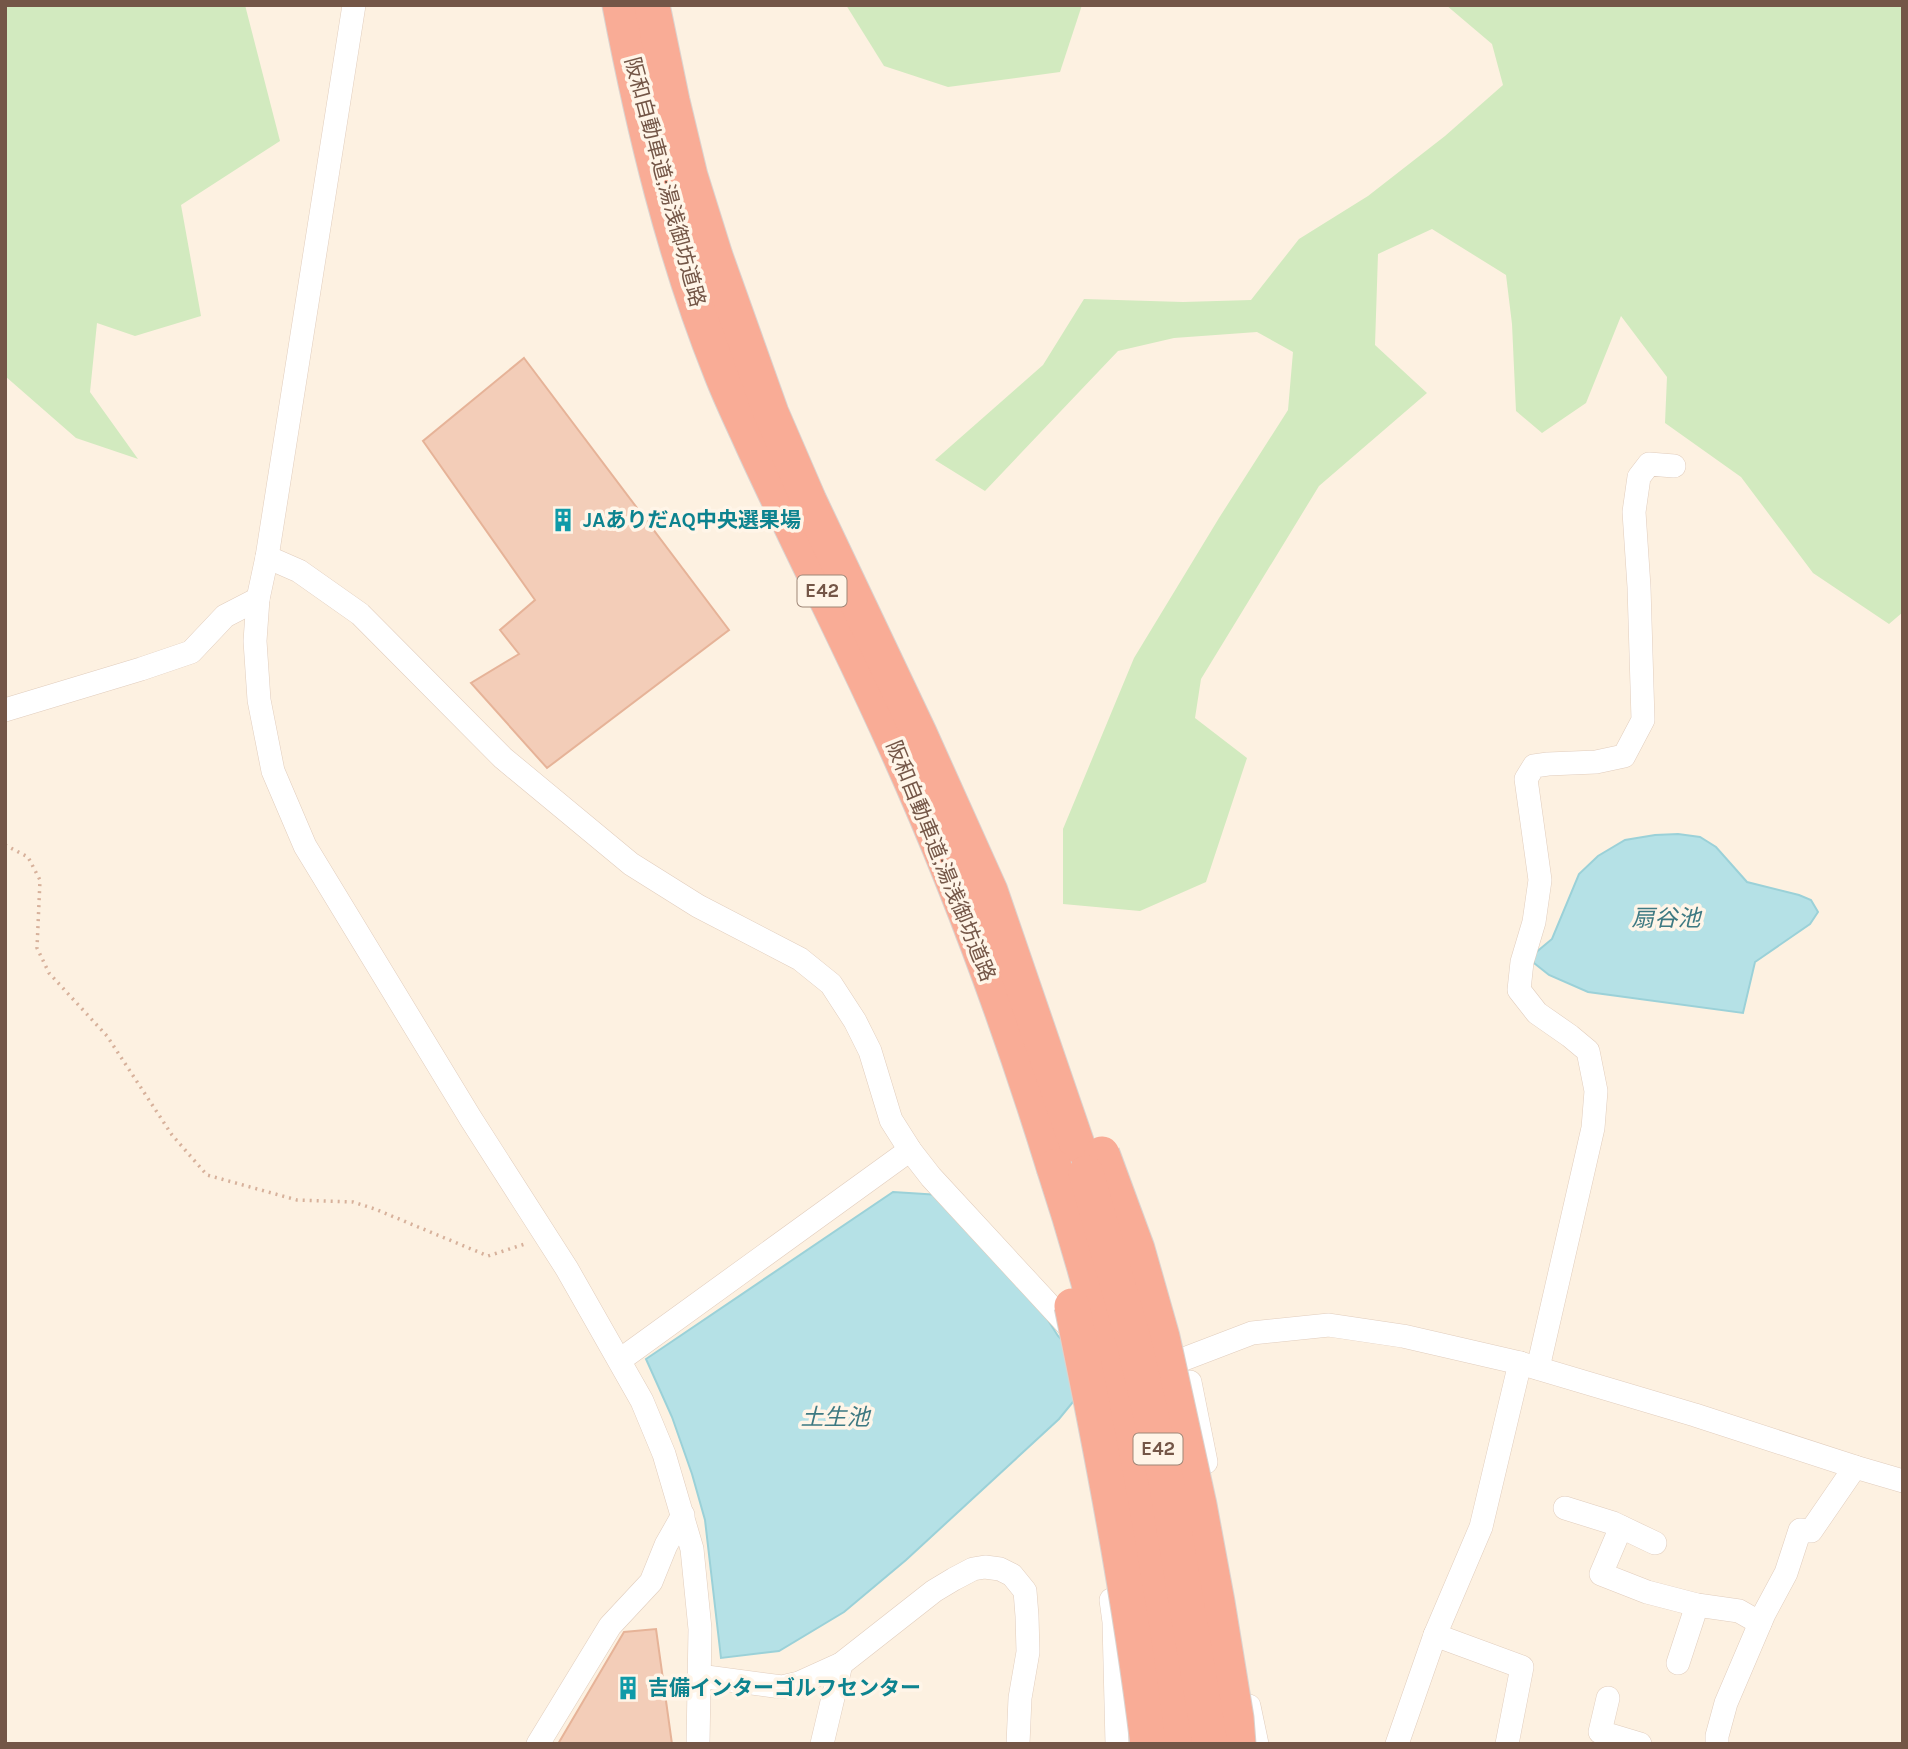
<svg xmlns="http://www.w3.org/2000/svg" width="1908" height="1749" font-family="Karla,'Noto Sans JP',sans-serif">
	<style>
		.green { fill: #d2eabf }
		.water { fill: #b5e1e6; stroke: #9bd1d8; stroke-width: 2 }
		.building { fill: #f3cdb8; stroke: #e6b398; stroke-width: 2 }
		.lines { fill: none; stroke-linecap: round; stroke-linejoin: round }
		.minor-casing { stroke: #e1cdbd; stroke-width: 24 }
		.highway-casing { stroke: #dbd3cf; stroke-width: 37 }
		.path { stroke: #d7b19b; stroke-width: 3.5; stroke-dasharray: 2 5; stroke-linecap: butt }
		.minor { stroke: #fff; stroke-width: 23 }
		.highway { stroke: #f9ac96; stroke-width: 35 }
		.highway-bridge-casing { stroke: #dbd3cf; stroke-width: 37; stroke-linecap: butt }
		.highway-bridge { stroke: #f9ac96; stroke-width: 35 }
		.labels { text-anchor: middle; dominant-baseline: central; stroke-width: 7; stroke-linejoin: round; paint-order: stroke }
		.shield { fill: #fff5e8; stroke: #9e8677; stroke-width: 2 }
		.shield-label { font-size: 19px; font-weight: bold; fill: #745647 }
		.street-label { font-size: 21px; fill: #745647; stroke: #fff5e8 }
		.culture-label { font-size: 21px; font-weight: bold; fill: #0d838f; stroke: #fff5e8; text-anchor: start }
		.water-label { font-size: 23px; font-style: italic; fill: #3e7982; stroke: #fff5e8 }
	</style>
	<rect width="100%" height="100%" fill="#fdf1e1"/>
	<g class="green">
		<polygon points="5,5 245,5 280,141 181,205 201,316 135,336 97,323 90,392 138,459 76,438 5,376"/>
		<polygon points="846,5 1082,5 1060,72 948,87 884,66"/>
		<polygon points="1446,5 1903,5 1903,612 1889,624 1813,573 1741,477 1665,423 1667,377 1621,316 1586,403 1542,433 1516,411 1512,324 1506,275 1432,229 1378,254 1375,345 1427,393 1319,486 1201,679 1195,718 1247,758 1206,882 1140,911 1063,904 1063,829 1134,658 1219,518 1288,410 1293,352 1257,332 1174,338 1118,351 985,491 935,460 1043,365 1084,299 1183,302 1251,300 1299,239 1368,196 1445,136 1503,85 1492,44"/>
	</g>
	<g class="water">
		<polygon points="1678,834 1700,837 1716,847 1747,882 1799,895 1811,900 1818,912 1810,924 1755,962 1743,1013 1588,992 1549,975 1534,963 1534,954 1552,939 1579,874 1598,856 1625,840 1655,835"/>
		<polygon points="893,1192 940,1195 1046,1317 1058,1336 1095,1375 1059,1419 906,1560 844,1612 779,1651 721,1658 705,1520 692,1474 672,1417 646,1359"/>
	</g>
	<g class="building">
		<polygon points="524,358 729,630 547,768 471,683 519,654 500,630 535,600 423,441"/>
		<polygon points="656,1629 672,1744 558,1744 624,1632"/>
	</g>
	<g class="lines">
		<g class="minor-casing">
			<g id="minor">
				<polyline points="354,5 267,557 258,599 255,641 259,700 273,771 305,846 471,1119 567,1269 642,1401 664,1454 692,1549 700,1629 698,1744"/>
				<polyline points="267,557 299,571 360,614 503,758 631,864 698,906 800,959 831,984 855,1021 870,1051 891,1120 910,1150 931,1177 1075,1333"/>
				<polyline points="5,710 141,669 191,652 225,616 258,599"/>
				<polyline points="620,1360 910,1150"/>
				<polyline points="1154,1363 1184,1359 1252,1333 1329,1325 1403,1336 1520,1363 1695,1415 1855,1467 1903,1481"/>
				<polyline points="1538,1368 1593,1128 1596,1091 1588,1051 1570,1036 1537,1013 1519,990 1522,962 1534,922 1540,880 1526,779 1534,766 1548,764 1596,762 1624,756 1643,720 1639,587 1634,512 1639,477 1649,464 1674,466"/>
				<polyline points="1190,1382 1206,1462"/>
				<polyline points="1565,1508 1613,1523 1655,1543"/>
				<polyline points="1621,1527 1601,1574 1647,1592 1697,1605 1739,1611 1760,1623"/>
				<polyline points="1111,1600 1114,1622 1117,1744"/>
				<polyline points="1435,1635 1522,1667 1507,1744"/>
				<polyline points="1678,1663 1697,1605"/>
				<polyline points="699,1676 782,1687 799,1683 841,1664 934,1591 954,1579 973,1569 985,1567 1000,1569 1012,1575 1025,1591 1027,1616 1028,1652 1020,1698 1018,1744"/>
				<polyline points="1608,1698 1600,1732 1640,1744"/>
				<polyline points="1249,1706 1257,1744"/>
				<polyline points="538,1744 610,1626 651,1582 666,1545 683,1515"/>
				<polyline points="822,1744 841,1664"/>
				<polyline points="1397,1744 1435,1635 1481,1527 1520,1363"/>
				<polyline points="1717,1744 1717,1736 1726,1703 1764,1614 1786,1573 1800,1530 1811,1531 1855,1467"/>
			</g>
		</g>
		<g class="highway-casing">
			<g id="highway">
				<path d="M620 5C644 129 674 255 721 372 731 398 743 422 754 447 799 545 849 642 893 740 956 878 1009 1022 1054 1167"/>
				<polyline points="652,5 672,101 690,176 715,256 771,413 809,501 919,733 990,891 1082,1159"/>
			</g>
		</g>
		<polyline class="path" points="5,845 28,857 40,880 37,948 49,973 107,1036 172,1135 207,1175 297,1200 353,1202 375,1209 488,1256 528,1243"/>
		<use href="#minor" class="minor"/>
		<use href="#highway" class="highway"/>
		<g class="highway-bridge-casing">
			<g id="highway-bridge">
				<polyline points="1102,1154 1137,1249 1162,1337 1199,1505 1217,1602 1236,1718 1238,1744"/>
				<path d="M1054 1167C1098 1301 1130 1437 1154 1575 1164 1631 1174 1687 1180 1744"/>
				<polyline points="1086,1173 1134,1342 1166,1481 1210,1744"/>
				<path d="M1072 1306C1102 1451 1130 1597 1148 1744"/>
			</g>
		</g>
		<use href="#highway-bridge" class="highway-bridge"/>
	</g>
	<defs>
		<g id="building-bare" transform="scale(1.89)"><path d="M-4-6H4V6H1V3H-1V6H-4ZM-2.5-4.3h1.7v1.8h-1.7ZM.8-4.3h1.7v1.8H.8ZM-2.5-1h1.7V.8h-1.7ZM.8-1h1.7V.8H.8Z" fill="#0f9aa8" stroke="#fff5e8" stroke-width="2.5" paint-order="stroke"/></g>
	</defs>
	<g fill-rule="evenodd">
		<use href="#building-bare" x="563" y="520"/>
		<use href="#building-bare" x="628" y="1688"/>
	</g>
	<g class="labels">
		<g class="shield">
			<rect x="797.5" y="575.5" width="49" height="31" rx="5"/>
			<rect x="1133.5" y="1433.5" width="49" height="31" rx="5"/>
		</g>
		<g class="shield-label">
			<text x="822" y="591">E42</text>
			<text x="1158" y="1449">E42</text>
		</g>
		<g class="street-label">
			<text transform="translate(665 182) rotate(75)">阪和自動車道;湯浅御坊道路</text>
			<text transform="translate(941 861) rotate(68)">阪和自動車道;湯浅御坊道路</text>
		</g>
		<g class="culture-label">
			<text x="583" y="520">JAありだAQ中央選果場</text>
			<text x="648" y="1688">吉備インターゴルフセンター</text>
		</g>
		<g class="water-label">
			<text x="1666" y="918">扇谷池</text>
			<text x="835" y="1417">土生池</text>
		</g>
	</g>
	<rect width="1908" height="1749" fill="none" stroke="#745647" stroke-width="14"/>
</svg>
